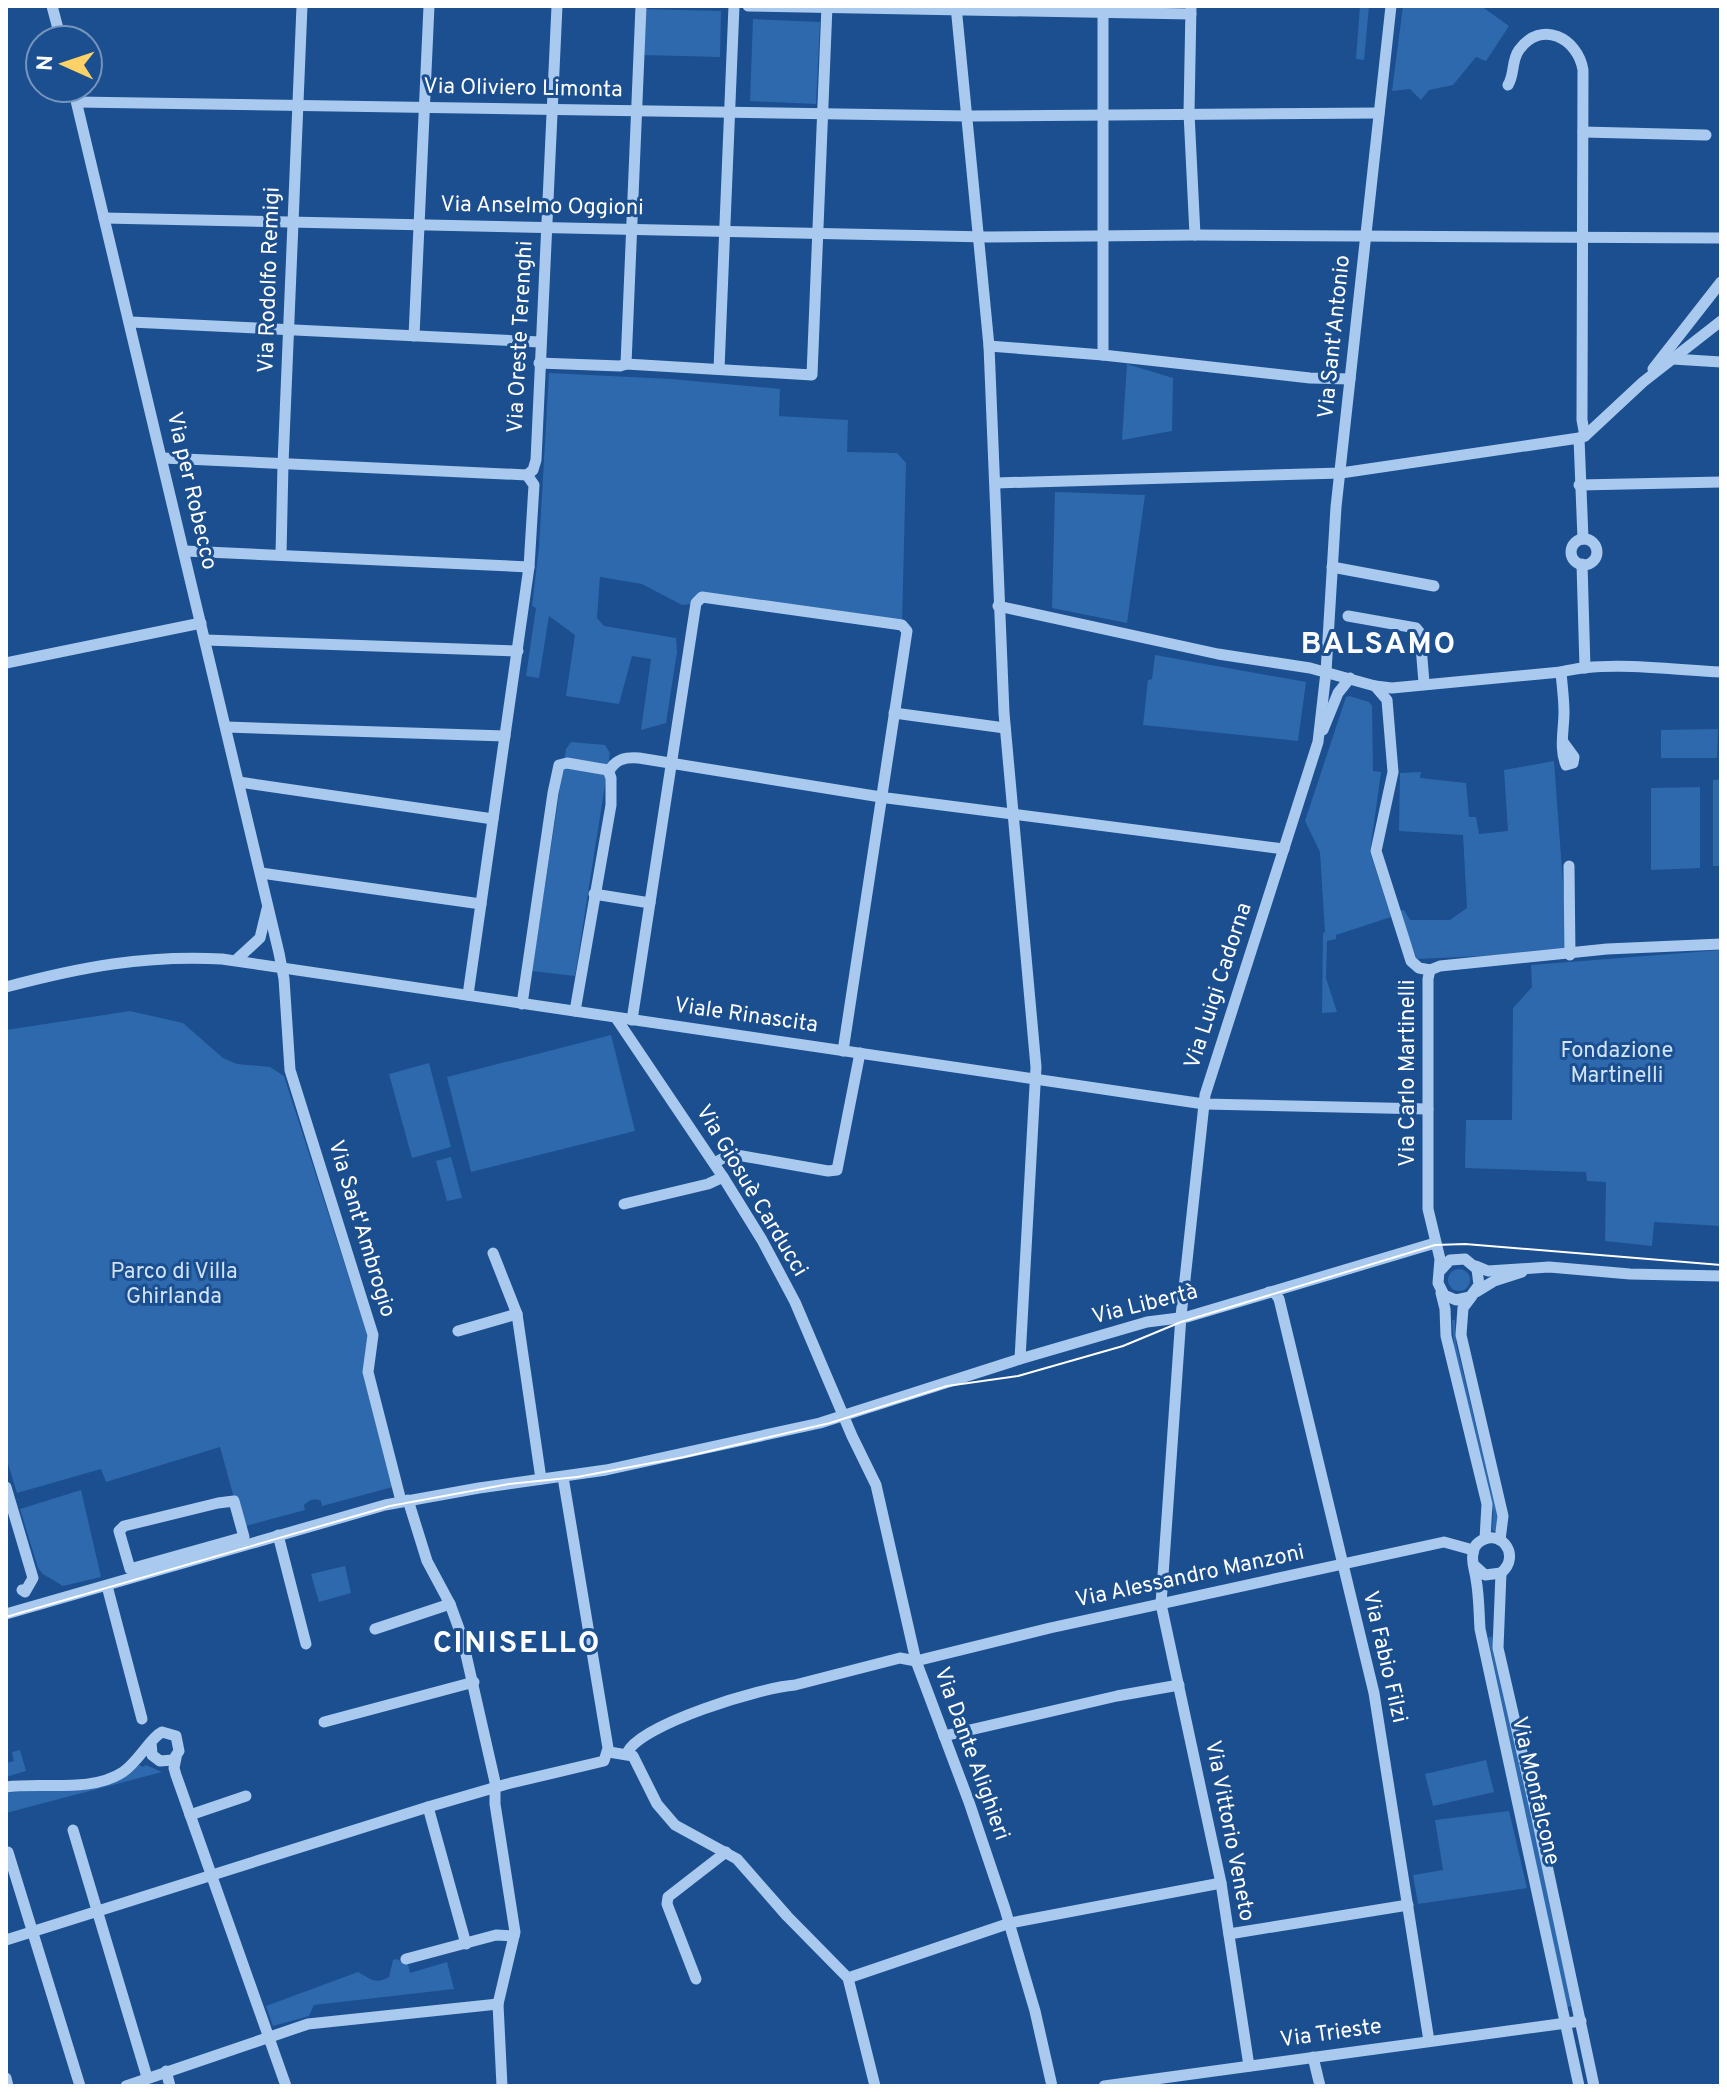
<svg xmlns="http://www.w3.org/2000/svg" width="1727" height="2092" font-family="Overpass,sans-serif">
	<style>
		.green { fill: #2e69ad }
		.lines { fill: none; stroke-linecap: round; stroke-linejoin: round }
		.minor { stroke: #a9c9ee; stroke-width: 11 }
		.tram { stroke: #fff; stroke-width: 2 }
		.labels { text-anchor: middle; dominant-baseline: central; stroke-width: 6; stroke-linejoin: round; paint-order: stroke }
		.street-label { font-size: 22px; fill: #fff; stroke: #1b4f8f }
		.park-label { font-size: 22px; fill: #cfe3fa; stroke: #1b4f8f }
		.district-label { font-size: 30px; font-weight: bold; letter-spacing: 2px; fill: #fff; stroke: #1b4f8f }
	</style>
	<rect width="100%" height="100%" fill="#1b4f8f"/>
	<g class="green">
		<polygon points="1360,6 1369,6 1364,60 1356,59"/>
		<polygon points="1403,6 1481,6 1509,26 1486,61 1476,57 1453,85 1429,90 1421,100 1410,89 1392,91"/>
		<polygon points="643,9 721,11 720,57 642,55"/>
		<polygon points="753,19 820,22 816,104 750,101"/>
		<polygon points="1127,364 1173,378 1172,431 1122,440"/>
		<polygon points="549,373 671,379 780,389 779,416 848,420 847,452 897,453 906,463 902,625 705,602 682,605 642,584 600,577 597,618 604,626 676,638 677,652 666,723 641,730 651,659 632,656 619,704 566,696 575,635 549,616 539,678 526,676 536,608 532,606 539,547"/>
		<polygon points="1055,492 1145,495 1127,623 1052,608"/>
		<polygon points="1155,655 1306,682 1298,741 1143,725 1148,680 1152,679"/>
		<polygon points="1349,696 1369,702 1372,706 1373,771 1381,772 1370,852 1391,917 1336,935 1336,939 1327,941 1326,978 1337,1012 1322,1013 1323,933 1325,932 1320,852 1305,821 1346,697"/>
		<polygon points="1718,729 1717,758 1661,758 1661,730"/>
		<polygon points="571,742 605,745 610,753 575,976 532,971 566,749"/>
		<polygon points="1554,761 1568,952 1417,959 1399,911 1404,910 1410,920 1450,920 1467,908 1463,835 1399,831 1400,773 1421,772 1420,778 1466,783 1469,817 1476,817 1479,834 1508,831 1504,770"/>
		<polygon points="1721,779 1721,866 1713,866 1713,780"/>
		<polygon points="1700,787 1700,868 1651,870 1651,788"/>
		<polygon points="1721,950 1721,1226 1654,1222 1652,1246 1605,1241 1606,1182 1587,1181 1586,1172 1465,1168 1466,1120 1512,1120 1513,1008 1532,987 1531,965"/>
		<path d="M130 1011 183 1023 223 1058 237 1064 270 1067 284 1076 368 1337 363 1375 393 1487 322 1506 321 1501C314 1498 309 1500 304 1505L305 1510 242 1527 220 1447 106 1482 101 1469 17 1493 6 1457V1030Z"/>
		<polygon points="611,1035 635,1131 471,1172 447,1077"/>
		<polygon points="429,1063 451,1147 412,1158 389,1074"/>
		<polygon points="451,1157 462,1198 447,1201 436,1161"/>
		<circle cx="1459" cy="1280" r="11"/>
		<polygon points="1452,1320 1455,1320 1456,1343 1499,1520 1496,1531 1492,1531 1493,1512 1454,1346"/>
		<polygon points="81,1490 101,1577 63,1586 43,1574 38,1568 20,1509"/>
		<polygon points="345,1566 351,1593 319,1602 311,1574"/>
		<polygon points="1492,1636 1572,2006 1567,2007 1488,1638"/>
		<polygon points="20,1750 26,1771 6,1777 6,1763 14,1761 12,1752"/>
		<polygon points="1486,1760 1494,1792 1433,1806 1425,1774"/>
		<path d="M139 1765 143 1767 146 1765 162 1772 6 1813V1793C49 1786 106 1797 139 1765Z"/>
		<polygon points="1509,1811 1527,1888 1418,1904 1413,1875 1443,1870 1435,1820"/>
		<path d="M396 1959 408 1964 410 1973 447 1962 454 1989 314 2005 309 2016 273 2026 266 2006 358 1972C371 1979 375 1985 389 1977L393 1960Z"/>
	</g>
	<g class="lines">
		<g class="minor">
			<polyline points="52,6 61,40"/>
			<polyline points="748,6 1191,14"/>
			<polyline points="956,6 989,346 1004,713 1036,1067 1020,1359"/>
			<polyline points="1191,6 1189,113 1195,235"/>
			<path d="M1508 85C1515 74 1511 61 1519 50 1541 19 1578 38 1583 70L1582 420 1585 436"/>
			<polyline points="73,88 279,953 284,979 290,1070 373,1335 368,1372 401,1501"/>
			<polyline points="77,102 967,116 1379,113"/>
			<polyline points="1583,132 1706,135"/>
			<polyline points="104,218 988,237 1195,235 1721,238"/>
			<polyline points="131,322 540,342"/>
			<polyline points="414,336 429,6"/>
			<polyline points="989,346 1103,355 1310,378 1350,379"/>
			<polyline points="1103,355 1103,7"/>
			<polyline points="1673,359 1721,362"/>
			<polyline points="539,363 620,366 626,364 812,375 827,6"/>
			<polyline points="626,364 641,6"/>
			<polyline points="719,369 734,6"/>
			<polyline points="1653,369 1721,282"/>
			<polyline points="1579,438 1583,539"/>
			<polyline points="163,458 527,475"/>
			<polyline points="527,475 533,470 536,460 557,6"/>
			<polyline points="996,483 1341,473 1579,438 1585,436 1643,382 1721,321"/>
			<polyline points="1579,485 1721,482"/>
			<circle cx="1584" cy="552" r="13"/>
			<polyline points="185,551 529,567"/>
			<polyline points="281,555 283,464 302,6"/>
			<polyline points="1582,564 1585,668"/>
			<polyline points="1332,567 1434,586"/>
			<path d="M998 606 1218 654 1310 668 1375 686 1392 688 1561 672C1605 660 1675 670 1721 672"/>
			<polyline points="1348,616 1416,628 1420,633 1424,683"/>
			<polyline points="206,640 518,651"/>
			<polyline points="6,663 201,623"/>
			<path d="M1561 672C1562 685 1564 699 1564 712 1564 729 1559 749 1566 765L1573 763 1574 757 1563 742"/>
			<polyline points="1375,686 1387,700 1393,772 1376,851 1411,961 1419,968 1430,970"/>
			<polyline points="894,713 1005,728"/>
			<polyline points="226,727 505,736"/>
			<polyline points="1323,730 1338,693 1350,678"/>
			<path d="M609 771C616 759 625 757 639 758L887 798 1284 849"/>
			<polyline points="239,782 493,819"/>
			<polyline points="1569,866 1570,955"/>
			<polyline points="261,873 481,904"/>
			<polyline points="594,894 650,903"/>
			<polyline points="236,960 260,938 267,909"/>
			<polyline points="1430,970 1428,979 1428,1209 1440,1259 1438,1283 1444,1295 1456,1300 1470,1297 1479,1285 1477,1269 1465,1259 1450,1260 1439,1272"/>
			<polyline points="1430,970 1440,966 1607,949 1721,944"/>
			<path d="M6 987C81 967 144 955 222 959L1204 1104 1428 1109"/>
			<polyline points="468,995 529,567 534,485 527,475"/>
			<polyline points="522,1004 553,793 559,765 567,763 608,770 611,778 611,805 575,1011"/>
			<polyline points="616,1018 723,1177 762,1240 795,1302 852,1436 876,1485 916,1661 969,1802 1005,1909 1035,2011 1052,2086"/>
			<polyline points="632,1020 696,603 702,597 902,625 907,631 843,1051"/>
			<polyline points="714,1163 731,1154 828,1171 837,1170 860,1053"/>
			<polyline points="624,1204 708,1184 723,1177"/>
			<polyline points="493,1253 517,1314 541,1479"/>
			<polyline points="1476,1266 1488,1271 1549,1267 1630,1274 1721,1276"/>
			<polyline points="1269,1292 1275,1293 1279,1299 1374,1693 1429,2041"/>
			<polyline points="1476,1292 1494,1281 1522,1272"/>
			<polyline points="1441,1293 1445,1309 1446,1336 1487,1504 1485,1539"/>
			<polyline points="1472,1296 1463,1308 1461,1335 1503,1516 1500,1540"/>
			<polyline points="458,1331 517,1314"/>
			<polyline points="6,1487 33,1578 25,1592 22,1590"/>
			<polyline points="408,1500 427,1561 450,1604 462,1637 495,1782 495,1804 515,1932 498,2004 502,2086"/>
			<polygon points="234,1501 244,1537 130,1569 119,1531 124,1526 218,1503"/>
			<polyline points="278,1535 306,1644"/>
			<path d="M1474 1565 1485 1575 1501 1573C1523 1554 1498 1526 1478 1543 1474 1546 1474 1549 1473 1554 1471 1562 1475 1570 1476 1579 1479 1595 1479 1613 1480 1629L1579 2086"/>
			<polyline points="1501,1573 1498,1648 1535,1809 1594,2086"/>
			<polyline points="107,1586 142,1719"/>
			<polyline points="6,1614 385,1505 479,1488 606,1470 820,1423 1020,1359 1147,1322 1187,1317 1435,1243"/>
			<polyline points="375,1629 450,1604"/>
			<polyline points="324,1722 474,1682"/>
			<polyline points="944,1736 1117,1696 1179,1685"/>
			<polyline points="609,1752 633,1756 657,1804 675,1825 737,1859 787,1916 848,1978 875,2086"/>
			<path d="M627 1753C640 1724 763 1687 795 1685L900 1658 916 1661 1050 1628 1444 1542 1473 1550"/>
			<polyline points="176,1758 174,1768 176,1775 286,2086"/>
			<path d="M6 1787C43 1782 91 1793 123 1772 139 1761 150 1738 162 1732L176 1736 179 1751 173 1760 160 1761 152 1755 151 1742"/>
			<polyline points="428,1807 466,1944"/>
			<polyline points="190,1815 246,1796"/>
			<polyline points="73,1830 147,2077"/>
			<polyline points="8,1852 80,2086"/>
			<polyline points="1229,1934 1408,1905"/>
			<polyline points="6,1940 428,1807 507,1784 604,1761 608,1748 563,1477"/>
			<polyline points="406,1959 496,1935 514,1936"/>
			<polyline points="848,1978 1010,1923 1221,1883"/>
			<polyline points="696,1979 667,1904 668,1897 726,1852"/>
			<polyline points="1313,2057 1320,2086"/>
			<polyline points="1249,2066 1221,1883 1161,1604 1181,1316 1205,1095 1318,742 1326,672 1336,507 1391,6"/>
			<polyline points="166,2071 170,2086"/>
			<polyline points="6,2078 8,2086"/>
			<polyline points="126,2086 308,2024 498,2004"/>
			<polyline points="1104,2086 1581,2021"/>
		</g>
		<polyline class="tram" points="6,1617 390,1506 509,1484 577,1477 684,1457 830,1423 947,1386 1018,1376 1123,1346 1181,1322 1435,1245 1465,1244 1721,1265"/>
	</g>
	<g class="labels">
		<g class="street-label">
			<text transform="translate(523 89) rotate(1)">Via Oliviero Limonta</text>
			<text transform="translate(542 207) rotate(1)">Via Anselmo Oggioni</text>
			<text transform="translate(270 280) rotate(-88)">Via Rodolfo Remigi</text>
			<text transform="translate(521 337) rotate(-87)">Via Oreste Terenghi</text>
			<text transform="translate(1335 337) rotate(-84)">Via Sant'Antonio</text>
			<text transform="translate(191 491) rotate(77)">Via per Robecco</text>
			<text transform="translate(1219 986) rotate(-72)">Via Luigi Cadorna</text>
			<text transform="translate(746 1016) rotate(8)">Viale Rinascita</text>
			<text transform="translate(1408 1073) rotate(-90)">Via Carlo Martinelli</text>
			<text transform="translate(751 1191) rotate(59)">Via Giosuè Carducci</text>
			<text transform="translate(361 1229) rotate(73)">Via Sant'Ambrogio</text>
			<text transform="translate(1145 1305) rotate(-14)">Via Libertà</text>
			<text transform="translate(1190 1577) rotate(-12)">Via Alessandro Manzoni</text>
			<text transform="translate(1384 1657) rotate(77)">Via Fabio Filzi</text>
			<text transform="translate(971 1754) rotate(70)">Via Dante Alighieri</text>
			<text transform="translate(1535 1791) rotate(77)">Via Monfalcone</text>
			<text transform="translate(1229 1831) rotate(79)">Via Vittorio Veneto</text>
			<text transform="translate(1331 2034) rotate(-8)">Via Trieste</text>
		</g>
		<g class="park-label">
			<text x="1617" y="1051">Fondazione<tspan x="1617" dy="25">Martinelli</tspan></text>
			<text x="174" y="1272">Parco di Villa<tspan x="174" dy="25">Ghirlanda</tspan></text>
		</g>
		<g class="district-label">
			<text x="1379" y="645">BALSAMO</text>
			<text x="517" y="1644">CINISELLO</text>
		</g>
	</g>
	<rect width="1727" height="2092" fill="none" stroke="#ffffff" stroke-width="16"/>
	<g transform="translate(64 64) rotate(273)"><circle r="38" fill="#1b4f8f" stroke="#7695bc" stroke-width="2"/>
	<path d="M0-6L14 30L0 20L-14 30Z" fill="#ffd166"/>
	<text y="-12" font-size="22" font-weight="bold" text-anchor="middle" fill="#ffffff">N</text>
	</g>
</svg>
